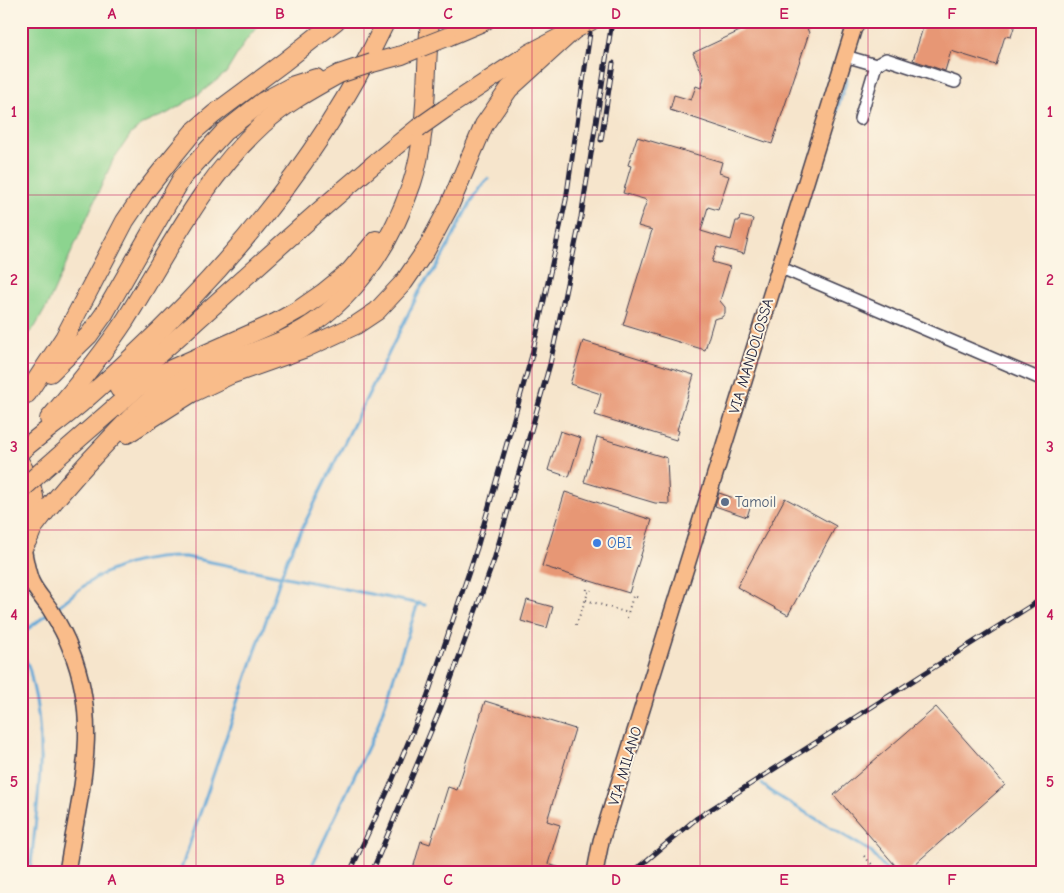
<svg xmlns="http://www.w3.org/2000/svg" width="1064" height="893" font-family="'Comic Neue',sans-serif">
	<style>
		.green { fill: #8cd48f; stroke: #577b65 }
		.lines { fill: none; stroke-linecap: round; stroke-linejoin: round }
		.stream { stroke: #61a7d7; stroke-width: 3 }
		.building { fill: #e79774 }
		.minor-casing { stroke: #423f51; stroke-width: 14 }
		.major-casing { stroke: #423f51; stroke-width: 18 }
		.highway-casing { stroke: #423f51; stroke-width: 20 }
		.path { stroke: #423f51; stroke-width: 2; stroke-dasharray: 1 4; stroke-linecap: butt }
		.minor { stroke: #fff; stroke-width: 11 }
		.major { stroke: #f9bc8a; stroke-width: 15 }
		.highway { stroke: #f9bc8a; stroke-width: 18 }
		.rail-casing { stroke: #22223b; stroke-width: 5 }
		.rail { stroke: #fcf5e5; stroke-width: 3; stroke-dasharray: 9; stroke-linecap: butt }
		.highway-bridge-casing { stroke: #423f51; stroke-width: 20; stroke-linecap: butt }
		.highway-bridge { stroke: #f9bc8a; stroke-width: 18 }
		.grid { fill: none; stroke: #c2185b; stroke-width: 1; stroke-opacity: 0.55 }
		.service-dot { fill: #5c6f8a; stroke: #fcf5e5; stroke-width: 2 }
		.shop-dot { fill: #3f7fe0; stroke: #fcf5e5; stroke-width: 2 }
		.labels { text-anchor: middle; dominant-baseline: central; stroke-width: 4; stroke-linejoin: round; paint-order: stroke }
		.street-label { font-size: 15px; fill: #22223b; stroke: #fcf5e5 }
		.service-label { font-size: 15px; fill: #4e5e75; stroke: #fcf5e5; text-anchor: start }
		.shop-label { font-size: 15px; fill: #366cbe; stroke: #fcf5e5; text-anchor: start }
		.neatline { fill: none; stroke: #c2185b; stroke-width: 2 }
		.grid-label { font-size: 16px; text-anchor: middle; font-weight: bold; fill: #c2185b }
	</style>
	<rect width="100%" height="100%" fill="#fcf5e5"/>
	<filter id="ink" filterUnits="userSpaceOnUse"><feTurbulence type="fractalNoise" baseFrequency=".02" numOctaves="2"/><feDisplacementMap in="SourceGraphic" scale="10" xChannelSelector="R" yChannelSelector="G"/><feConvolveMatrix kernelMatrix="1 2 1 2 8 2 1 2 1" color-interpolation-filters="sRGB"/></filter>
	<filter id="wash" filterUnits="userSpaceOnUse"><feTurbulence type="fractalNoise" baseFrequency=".0096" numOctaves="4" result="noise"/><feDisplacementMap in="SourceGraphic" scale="20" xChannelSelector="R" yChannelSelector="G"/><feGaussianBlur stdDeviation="1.12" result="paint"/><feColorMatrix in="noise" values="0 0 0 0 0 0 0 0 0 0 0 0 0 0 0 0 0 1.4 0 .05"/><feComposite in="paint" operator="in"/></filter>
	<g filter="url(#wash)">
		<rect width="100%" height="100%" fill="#f6e5cc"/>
		<polygon class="green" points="21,21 262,21 246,40 226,73 199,94 168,113 143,124 131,134 113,160 48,304 35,327 21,341"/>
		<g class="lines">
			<g class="stream">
				<polyline points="829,134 847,79"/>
				<path d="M56 608C70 598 87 581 103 574 129 561 157 556 186 557L425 605"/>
				<polyline points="21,634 49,613"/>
				<path d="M21 653C28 661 30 670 32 681 48 744 37 808 30 872"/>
				<polyline points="762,784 773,793 870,851 888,872"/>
				<path d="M180 872 287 559 422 286C428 278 435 270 440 261 451 243 474 188 488 179"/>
				<polyline points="309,872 377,728 418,603"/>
			</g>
		</g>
		<g id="blocks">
			<g class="building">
				<polygon points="761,21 804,21 809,33 772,144 670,110 674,95 691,100 696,86 701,88 704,77 693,53"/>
				<polygon points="925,21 1016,21 1011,37 1005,36 996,65 951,51 945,71 913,60"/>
				<polygon points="637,137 722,162 719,173 729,176 718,210 708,207 701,231 731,240 736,221 739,221 740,216 753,219 744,254 717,247 712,262 730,267 720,301 725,307 725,313 722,317 714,319 705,350 623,325 652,230 638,226 647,200 623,193 631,166 628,165"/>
				<polygon points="583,341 694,375 677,430 679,431 676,440 595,415 601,394 570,384"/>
				<polygon points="560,431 581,438 569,477 548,470"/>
				<polygon points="597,437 667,458 669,504 655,503 584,482"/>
				<polygon points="565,492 652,520 629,593 542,566"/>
				<polygon points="719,493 743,501 744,498 752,501 747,517 715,506"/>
				<polygon points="785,498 836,526 788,615 737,587"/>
				<polygon points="527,600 553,607 547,628 521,621"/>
				<polygon points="485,701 575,729 547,821 560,825 548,864 567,870 567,872 515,872 502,868 501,872 412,872 421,841 430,844 448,787 457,790"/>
				<polygon points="936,707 1005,785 906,872 901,872 834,795"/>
			</g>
		</g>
	</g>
	<g filter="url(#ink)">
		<use href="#blocks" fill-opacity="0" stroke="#423f51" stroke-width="1"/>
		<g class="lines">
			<g class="minor-casing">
				<g id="minor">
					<polyline points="845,56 876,65 860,119"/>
					<polyline points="876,65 886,59 955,82"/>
					<polyline points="779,267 1043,380"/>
				</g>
			</g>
			<g class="major-casing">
				<g id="major">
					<path d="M23 547C25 559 27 570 31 581 36 592 44 600 50 609 58 622 66 636 71 650 102 726 79 795 67 872"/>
					<polyline points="595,872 601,841 856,21"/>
				</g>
			</g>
			<g class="highway-casing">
				<g id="highway">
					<polyline points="855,25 857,21"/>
					<polyline points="447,37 485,21"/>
					<polyline points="372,63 402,55 419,48"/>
					<polyline points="445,109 530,53 591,21"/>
					<polyline points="50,373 89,335 104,314 182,178 224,132 262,102 294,85 316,78"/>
					<path d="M119 389C219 303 314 211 418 128"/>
					<polyline points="27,394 64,338 125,221 144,193 170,160 193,132 214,114 284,62 336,21"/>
					<path d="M49 419C76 387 103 354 126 319 168 252 203 179 263 124 286 103 312 89 339 74"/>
					<polyline points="127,434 192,393 230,375 306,348 356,325 377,311 404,282 426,250 449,207 484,125 509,89 576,28"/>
					<path d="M21 451C40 435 61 420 80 404 99 388 116 372 134 355 236 260 326 148 386 21"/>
					<path d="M21 464C38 491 42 524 21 550"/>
					<polyline points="43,470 137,388 160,374 275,323 300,309 323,293 350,271 376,240"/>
					<path d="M33 528C57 496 82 468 110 439 127 421 145 402 166 389 202 368 243 357 281 341 347 312 390 249 412 183 428 135 425 72 430 21"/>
				</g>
			</g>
			<g class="path">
				<polyline points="587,589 586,592 590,593 591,590"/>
				<polyline points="586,600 628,613 633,596 640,598"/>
				<polyline points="627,618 628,613"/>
				<polyline points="576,625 588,593"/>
				<polyline points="864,856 879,872"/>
			</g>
			<use href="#minor" class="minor"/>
			<use href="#major" class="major"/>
			<use href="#highway" class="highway"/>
			<g class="rail-casing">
				<g id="rail">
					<polyline points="601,140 613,63"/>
					<polyline points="350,872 390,786 427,697 477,548 532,355 566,200 590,33"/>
					<polyline points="372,872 441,707 494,560 550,364 581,217 611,28"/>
					<polyline points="633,872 697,818 1043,598"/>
				</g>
			</g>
			<use href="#rail" class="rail"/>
			<g class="highway-bridge-casing">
				<g id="highway-bridge">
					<polyline points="419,48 447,37"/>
					<polyline points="339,74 372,63"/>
					<polyline points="418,128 445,109"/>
					<polyline points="21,490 43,470"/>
				</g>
			</g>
			<use href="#highway-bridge" class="highway-bridge"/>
		</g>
	</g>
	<path class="grid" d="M196 21V872M364 21V872M532 21V872M700 21V872M868 21V872M21 195H1043M21 363H1043M21 530H1043M21 698H1043"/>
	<circle class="service-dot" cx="725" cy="502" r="5"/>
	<circle class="shop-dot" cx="597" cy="543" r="5"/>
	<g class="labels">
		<g class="street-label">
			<text transform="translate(751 356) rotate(-73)">VIA MANDOLOSSA</text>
			<text transform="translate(625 766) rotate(-73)">VIA MILANO</text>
		</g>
		<g class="service-label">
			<text x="735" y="502">Tamoil</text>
		</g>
		<g class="shop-label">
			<text x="607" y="543">OBI</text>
		</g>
	</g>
	<rect width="1064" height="893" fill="none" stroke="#fcf5e5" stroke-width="55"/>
	<rect x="28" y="28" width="1008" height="838" class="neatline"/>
	<g class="grid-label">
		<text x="112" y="19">A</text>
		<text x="280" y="19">B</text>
		<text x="448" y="19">C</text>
		<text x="616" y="19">D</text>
		<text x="784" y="19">E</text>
		<text x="952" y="19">F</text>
		<text x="14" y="117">1</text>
		<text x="1050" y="117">1</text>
		<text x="14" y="285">2</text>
		<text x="1050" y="285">2</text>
		<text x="14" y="452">3</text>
		<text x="1050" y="452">3</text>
		<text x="14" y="620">4</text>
		<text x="1050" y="620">4</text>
		<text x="14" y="787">5</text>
		<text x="1050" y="787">5</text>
		<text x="112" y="885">A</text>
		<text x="280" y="885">B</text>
		<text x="448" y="885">C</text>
		<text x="616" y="885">D</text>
		<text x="784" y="885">E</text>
		<text x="952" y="885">F</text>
	</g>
</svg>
